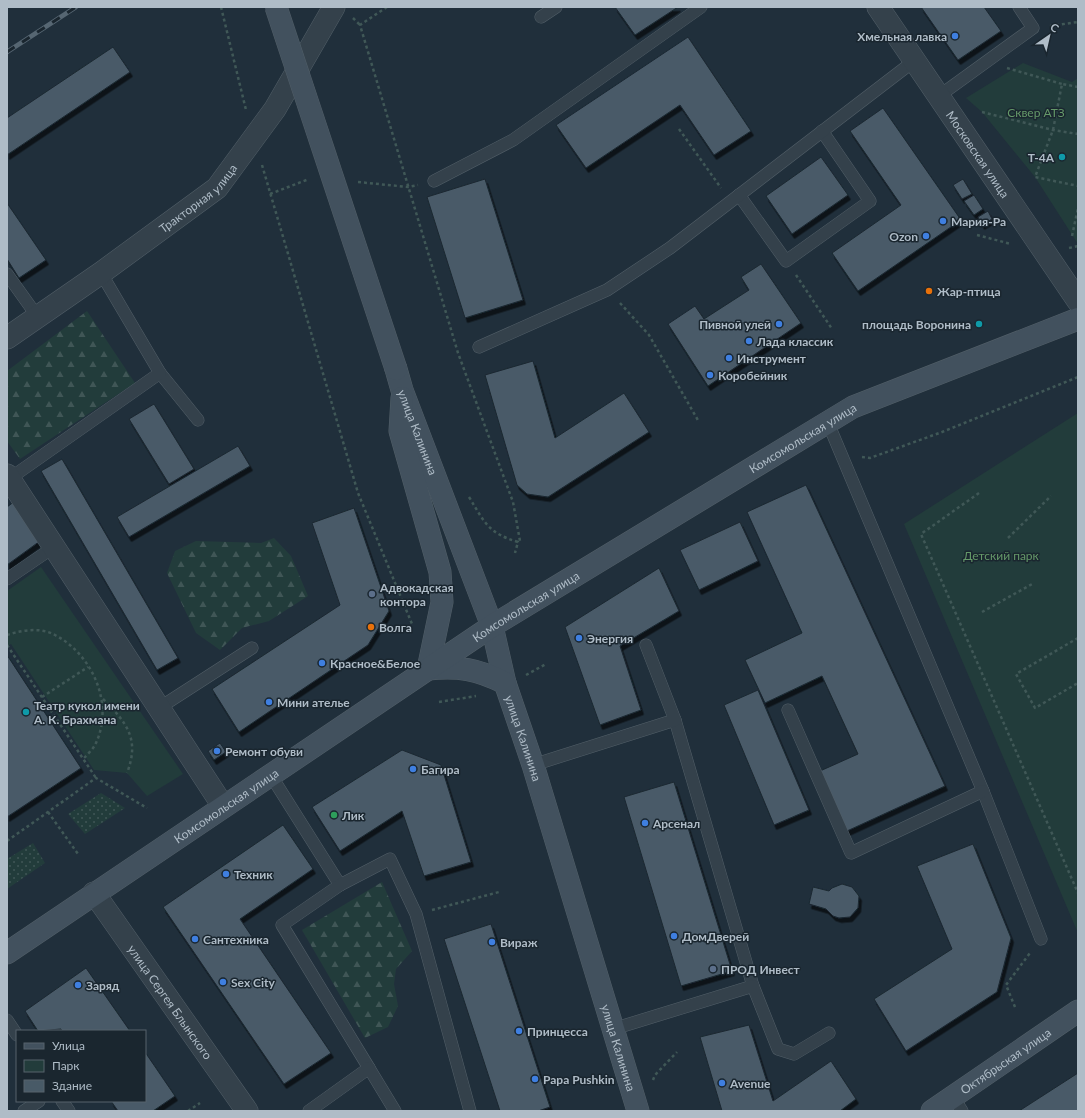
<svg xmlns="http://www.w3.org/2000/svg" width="1085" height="1118" font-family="Lato,sans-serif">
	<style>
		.grass { fill: url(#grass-dots) }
		.forest { fill: url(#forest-firs) }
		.park { fill: #223c3b }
		.building { fill: #485a67; stroke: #1b2831; filter: url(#shadow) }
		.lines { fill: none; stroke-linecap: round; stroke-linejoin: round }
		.lane-casing { stroke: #525f68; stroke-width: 13 }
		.street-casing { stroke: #525f68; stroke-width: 23 }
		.secondary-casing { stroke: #525f68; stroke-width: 23 }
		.path { stroke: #405857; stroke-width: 2.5; stroke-dasharray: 3 3; stroke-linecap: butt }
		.lane { stroke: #34414b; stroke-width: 12 }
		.street { stroke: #34414b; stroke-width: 22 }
		.secondary { stroke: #42515e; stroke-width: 22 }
		.rail-casing { stroke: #566672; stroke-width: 4.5 }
		.rail { stroke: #1a262f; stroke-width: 3; stroke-dasharray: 9; stroke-linecap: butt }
		.secondary-bridge-casing { stroke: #525f68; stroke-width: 23; stroke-linecap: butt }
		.secondary-bridge { stroke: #42515e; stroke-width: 22 }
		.shop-dot { fill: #3f7fe0; stroke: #1a262f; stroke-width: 1.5 }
		.culture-dot { fill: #0f9aa8; stroke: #1a262f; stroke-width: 1.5 }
		.food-dot { fill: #e8710a; stroke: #1a262f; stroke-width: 1.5 }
		.service-dot { fill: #5c6f8a; stroke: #1a262f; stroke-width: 1.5 }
		.leisure-dot { fill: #2e9e5b; stroke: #1a262f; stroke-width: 1.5 }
		.labels { text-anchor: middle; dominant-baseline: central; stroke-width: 3; stroke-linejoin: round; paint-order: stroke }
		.poi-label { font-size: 12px; font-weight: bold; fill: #afbcc7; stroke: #1a262f; text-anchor: start }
		.park-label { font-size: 12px; fill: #659969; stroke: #1a262f }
		.street-label { font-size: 12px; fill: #afbcc7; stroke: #1a262f }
	</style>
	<defs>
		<pattern id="grass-dots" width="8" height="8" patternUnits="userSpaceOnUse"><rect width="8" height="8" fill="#223c3b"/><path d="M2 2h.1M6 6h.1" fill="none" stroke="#405656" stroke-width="1.8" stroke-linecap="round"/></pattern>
		<pattern id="forest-firs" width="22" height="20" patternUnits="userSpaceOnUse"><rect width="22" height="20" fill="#223c3b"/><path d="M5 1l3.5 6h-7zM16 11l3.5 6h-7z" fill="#405656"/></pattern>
		<filter id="shadow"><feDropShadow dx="2.5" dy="4.5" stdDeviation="0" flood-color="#0009"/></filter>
	</defs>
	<rect width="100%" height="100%" fill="#202f3b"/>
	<g class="grass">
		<polygon points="101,793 125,808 85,834 68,814"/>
		<polygon points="33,843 45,863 7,889 7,859"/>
	</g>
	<g class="forest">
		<polygon points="87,311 135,383 20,459 7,441 7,371"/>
		<polygon points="274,538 291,556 308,596 269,621 242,628 220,650 196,633 167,573 175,551 196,541 261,543"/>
		<polygon points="382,882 412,951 396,969 394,984 398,1006 388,1027 365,1038 302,930"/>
	</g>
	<g class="park">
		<polygon points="1023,63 1072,82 1078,78 1078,244 1035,177 982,112 966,98"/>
		<polygon points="1078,413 1078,933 904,524"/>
		<polygon points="41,567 183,774 147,796 127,773 94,770 11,644 7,646 7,591"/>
	</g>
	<g class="building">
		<polygon points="615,7 678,7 635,35"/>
		<polygon points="921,7 984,7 1001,31 958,60"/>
		<polygon points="688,37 751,131 714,155 680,105 586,168 556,125"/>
		<polygon points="113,47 130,72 7,155 7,118"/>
		<polygon points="883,108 961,220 858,291 832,253 901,205 850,131"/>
		<polygon points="821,157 848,195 792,234 766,196"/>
		<polygon points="485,179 523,300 465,318 427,197"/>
		<polygon points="963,179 972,194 962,199 953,185"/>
		<polygon points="974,195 983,209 974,215 964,201"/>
		<polygon points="7,203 46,260 19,278 7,259"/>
		<polygon points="988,211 992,219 982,225 978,217"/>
		<polygon points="761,264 801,323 708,386 668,324 695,306 704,319 749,290 741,277"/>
		<polygon points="533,361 555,438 624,393 649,432 548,497 527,494 517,485 485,375"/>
		<polygon points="154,404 194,469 169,484 129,419"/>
		<polygon points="238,446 250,466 129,537 117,517"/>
		<polygon points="62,459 178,658 157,670 41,471"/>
		<polygon points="806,485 945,786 847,831 820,771 858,754 822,676 765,703 745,660 802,633 747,512"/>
		<polygon points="15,501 40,541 7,565 7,507"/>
		<polygon points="354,508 389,611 368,645 239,732 212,689 340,605 312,523"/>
		<polygon points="740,522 758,561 699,590 680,550"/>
		<polygon points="659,568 679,611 620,646 641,710 600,725 565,627"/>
		<polygon points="7,655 81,768 7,817"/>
		<polygon points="758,690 809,810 774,825 724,705"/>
		<polygon points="220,743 226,752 214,760 208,751"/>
		<polygon points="402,750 441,765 471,862 424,876 402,811 340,851 312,807"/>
		<polygon points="674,782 732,971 681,986 624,797"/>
		<polygon points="283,825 313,869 240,919 331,1053 284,1084 163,907"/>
		<polygon points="973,844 1011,938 997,992 906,1051 874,999 952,949 917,866"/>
		<polygon points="842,884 852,887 859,896 858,908 850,917 839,918 833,916 826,909 809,904 813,887 829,891 832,888"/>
		<polygon points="491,924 550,1107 538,1111 500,1111 444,939"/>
		<polygon points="86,968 130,1031 62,1031 61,1029 38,1031 25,1011"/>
		<polygon points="749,1025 773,1101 831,1061 856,1099 840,1111 722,1111 700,1037"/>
		<polygon points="145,1052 175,1096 153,1111 118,1111 111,1101 145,1101"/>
		<polygon points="1078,1073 1078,1111 1019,1111"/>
	</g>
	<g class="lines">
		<g class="lane-casing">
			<g id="lane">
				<polyline points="541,17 556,7"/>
				<polyline points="939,96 1033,28 1019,7"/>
				<polyline points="434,181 513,140 701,7"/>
				<polyline points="739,195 786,261 870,201 822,131"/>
				<polyline points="7,274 37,316"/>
				<polyline points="479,347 607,290 670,248 914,61"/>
				<polyline points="160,373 198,420"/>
				<polyline points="828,423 983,791 1041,939"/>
				<polyline points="9,479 160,373 101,273"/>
				<polyline points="7,579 54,547"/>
				<polyline points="159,708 252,648"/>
				<polyline points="788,710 851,853 983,791"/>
				<polyline points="675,720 753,986"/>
				<polyline points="533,765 675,720 646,645"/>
				<polyline points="270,774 340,885"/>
				<polyline points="7,1020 17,1035"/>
				<polyline points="613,1029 753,986 778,1049 794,1054 829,1033"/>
				<polyline points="369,1068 282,925 340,885 390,859 416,914 470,1111"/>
				<polyline points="953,1097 962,1111"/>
				<polyline points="62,1101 69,1111"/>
				<polyline points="24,1111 39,1101"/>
				<polyline points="309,1111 369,1068 395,1111"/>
			</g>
		</g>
		<g class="street-casing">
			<g id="street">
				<path id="s1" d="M878 7 1078 301"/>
				<path id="s2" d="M7 338 101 273 217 188 275 109 334 7"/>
				<polyline points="7,475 223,806"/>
				<path id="s3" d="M94 893 247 1111"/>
			</g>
		</g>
		<g class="secondary-casing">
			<g id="secondary">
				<path id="s4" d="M396 369 402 390 492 626 505 683 533 765 638 1111"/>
				<path d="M402 398 400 431 440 572 442 602 428 669C459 666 477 669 505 683"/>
				<path id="s5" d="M7 953 492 626 853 407 1078 319"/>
				<path id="s6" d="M932 1111 1078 1011"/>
			</g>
		</g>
		<g class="path">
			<polyline points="221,7 246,110"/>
			<polyline points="387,7 360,25 458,353 513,502 520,541"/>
			<polyline points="353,18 360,25"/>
			<polyline points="1050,26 1078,22"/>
			<polyline points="1007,68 1062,84"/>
			<polyline points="1078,87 1062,84 1053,130 1035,177 1078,186"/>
			<polyline points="982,112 1053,130 1078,134"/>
			<polyline points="679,129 721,188"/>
			<polyline points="262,165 358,493 412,624"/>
			<polyline points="358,182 408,187 418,185"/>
			<polyline points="270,194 309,179"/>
			<polyline points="977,235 1011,244"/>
			<polyline points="1072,236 1078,208"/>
			<polyline points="1069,248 1078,246"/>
			<polyline points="796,275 832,329"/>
			<polyline points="620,303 649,335 699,422"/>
			<polyline points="862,457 870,458 942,432 1078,377"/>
			<polyline points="979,493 921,534 1078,893"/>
			<path d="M469 497C485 523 488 533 518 542L515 553"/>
			<polyline points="1008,538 1051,496"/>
			<polyline points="982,612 1034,583"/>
			<path d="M7 635C22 630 40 627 55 635 93 655 115 705 95 745 92 750 87 755 83 759"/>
			<polyline points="1078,638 1016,674 1035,708 1078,683"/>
			<polyline points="7,645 96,778"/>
			<polyline points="526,675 546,664"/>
			<polyline points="42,697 88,667"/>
			<path d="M103 699C127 723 140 739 127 773"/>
			<polyline points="439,702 476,696"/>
			<polyline points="48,812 78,854"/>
			<polyline points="7,841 96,778 147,808"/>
			<polyline points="432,910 499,892"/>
			<polyline points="1015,1007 1006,985 1030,953"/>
			<polyline points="653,1080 655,1075 677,1052"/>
			<polyline points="188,1111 200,1103"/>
		</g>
		<use href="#lane" class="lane"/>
		<use href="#street" class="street"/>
		<use href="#secondary" class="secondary"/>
		<g class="rail-casing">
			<polyline id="rail" points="7,52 76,7"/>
		</g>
		<use href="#rail" class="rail"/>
		<g class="secondary-bridge-casing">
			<polyline id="secondary-bridge" points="276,7 396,369"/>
		</g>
		<use href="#secondary-bridge" class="secondary-bridge"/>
	</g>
	<g class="shop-dot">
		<circle cx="955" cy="36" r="4"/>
		<circle cx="943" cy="221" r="4"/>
		<circle cx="926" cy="236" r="4"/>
		<circle cx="779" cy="324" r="4"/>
		<circle cx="749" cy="341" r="4"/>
		<circle cx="729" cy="358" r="4"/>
		<circle cx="710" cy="375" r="4"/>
		<circle cx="579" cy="638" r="4"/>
		<circle cx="322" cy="663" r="4"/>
		<circle cx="269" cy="702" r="4"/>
		<circle cx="217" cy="751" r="4"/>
		<circle cx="413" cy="769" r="4"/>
		<circle cx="645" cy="823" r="4"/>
		<circle cx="226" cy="874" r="4"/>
		<circle cx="674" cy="936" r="4"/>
		<circle cx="195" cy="939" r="4"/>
		<circle cx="492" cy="942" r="4"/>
		<circle cx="223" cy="982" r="4"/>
		<circle cx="78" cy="985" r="4"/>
		<circle cx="519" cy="1031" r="4"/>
		<circle cx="535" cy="1079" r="4"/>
		<circle cx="722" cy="1083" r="4"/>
	</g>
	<g class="culture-dot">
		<circle cx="1062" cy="157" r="4"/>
		<circle cx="979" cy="324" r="4"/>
		<circle cx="26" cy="712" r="4"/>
	</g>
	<g class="food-dot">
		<circle cx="929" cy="291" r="4"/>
		<circle cx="371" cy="627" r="4"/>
	</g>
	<g class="service-dot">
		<circle cx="372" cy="594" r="4"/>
		<circle cx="713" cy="969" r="4"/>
	</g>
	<circle class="leisure-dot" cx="334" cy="815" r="4"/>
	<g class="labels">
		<g class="poi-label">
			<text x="947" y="36" text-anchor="end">Хмельная лавка</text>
			<text x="1054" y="157" text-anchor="end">Т-4А</text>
			<text x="951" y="221">Мария-Ра</text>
			<text x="918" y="236" text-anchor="end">Ozon</text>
			<text x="937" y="291">Жар-птица</text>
			<text x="771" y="324" text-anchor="end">Пивной улей</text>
			<text x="971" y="324" text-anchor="end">площадь Воронина</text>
			<text x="757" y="341">Лада классик</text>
			<text x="737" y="358">Инструмент</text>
			<text x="718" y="375">Коробейник</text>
			<text x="380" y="587">Адвокадская<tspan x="380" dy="14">контора</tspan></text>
			<text x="379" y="627">Волга</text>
			<text x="587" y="638">Энергия</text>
			<text x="330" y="663">Красное&amp;Белое</text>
			<text x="277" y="702">Мини ателье</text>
			<text x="34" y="705">Театр кукол имени<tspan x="34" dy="14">А. К. Брахмана</tspan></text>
			<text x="225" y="751">Ремонт обуви</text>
			<text x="421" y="769">Багира</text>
			<text x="342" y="815">Лик</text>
			<text x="653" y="823">Арсенал</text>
			<text x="234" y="874">Техник</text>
			<text x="682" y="936">ДомДверей</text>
			<text x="203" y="939">Сантехника</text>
			<text x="500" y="942">Вираж</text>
			<text x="721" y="969">ПРОД Инвест</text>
			<text x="231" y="982">Sex City</text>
			<text x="86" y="985">Заряд</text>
			<text x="527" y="1031">Принцесса</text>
			<text x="543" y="1079">Papa Pushkin</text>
			<text x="730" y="1083">Avenue</text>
		</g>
		<g class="park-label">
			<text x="1036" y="112">Сквер АТЗ</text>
			<text x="1001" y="555">Детский парк</text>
		</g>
		<g class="street-label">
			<text stroke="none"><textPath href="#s1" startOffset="178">Московская улица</textPath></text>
			<text stroke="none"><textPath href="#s2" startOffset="237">Тракторная улица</textPath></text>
			<text stroke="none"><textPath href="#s4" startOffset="67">улица Калинина</textPath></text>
			<text stroke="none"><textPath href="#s5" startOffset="948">Комсомольская улица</textPath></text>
			<text stroke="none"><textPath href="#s5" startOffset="624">Комсомольская улица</textPath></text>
			<text stroke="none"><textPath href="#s4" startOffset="391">улица Калинина</textPath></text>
			<text stroke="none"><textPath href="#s5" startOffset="264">Комсомольская улица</textPath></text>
			<text stroke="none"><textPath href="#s3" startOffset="133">улица Сергея Блынского</textPath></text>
			<text stroke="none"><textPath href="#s4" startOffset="715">улица Калинина</textPath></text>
			<text stroke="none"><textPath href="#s6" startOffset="89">Октябрьская улица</textPath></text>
		</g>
	</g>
	<rect width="1085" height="1118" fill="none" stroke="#afbcc7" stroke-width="16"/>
	<rect x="16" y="1030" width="130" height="72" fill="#1a262f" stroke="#56626c"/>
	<rect x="24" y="1043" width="20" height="6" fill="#42515e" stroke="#56626c"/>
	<text x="52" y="1050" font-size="12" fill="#afbcc7">Улица</text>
	<rect x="24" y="1060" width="20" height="12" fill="#223c3b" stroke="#56626c"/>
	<text x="52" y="1070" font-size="12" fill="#afbcc7">Парк</text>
	<rect x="24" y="1080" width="20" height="12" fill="#485a67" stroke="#56626c"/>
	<text x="52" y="1090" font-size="12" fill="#afbcc7">Здание</text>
	<g transform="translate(1049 36) rotate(34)" stroke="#1a262f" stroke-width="3" paint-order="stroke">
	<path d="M0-3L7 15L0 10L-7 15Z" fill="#afbcc7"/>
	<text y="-6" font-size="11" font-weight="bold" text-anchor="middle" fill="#afbcc7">С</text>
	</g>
</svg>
